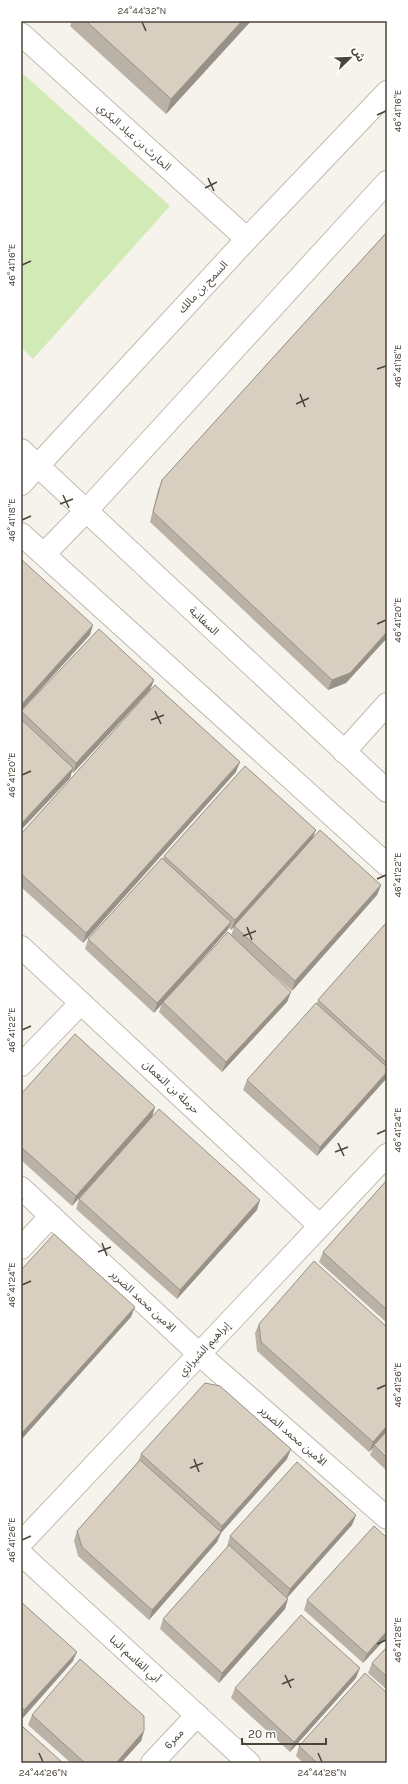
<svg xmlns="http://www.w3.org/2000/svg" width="408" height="1784" font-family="Karla,'Noto Sans Arabic',sans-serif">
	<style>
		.park { fill: #d2eab5 }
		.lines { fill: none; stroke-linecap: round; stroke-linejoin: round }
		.minor-casing { stroke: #c2bbae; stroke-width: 24 }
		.minor { stroke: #fff; stroke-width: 22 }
		.wall { fill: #bab2a6; fill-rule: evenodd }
		.shaded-wall { fill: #979187 }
		.building { fill: #d8cfc1; stroke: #979187 }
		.ticks { fill: none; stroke: #4b4439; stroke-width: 1.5 }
		.labels { text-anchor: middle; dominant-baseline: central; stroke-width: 3; stroke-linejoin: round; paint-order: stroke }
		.street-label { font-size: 11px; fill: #4b4439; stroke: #fff }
		.neatline { fill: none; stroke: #4b4439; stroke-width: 1.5 }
		.ticks-label { font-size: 10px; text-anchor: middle; fill: #4b4439 }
	</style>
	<rect width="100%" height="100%" fill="#f6f3ec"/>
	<polygon class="park" points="21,72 170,206 33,359 21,347"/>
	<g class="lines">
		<g class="minor-casing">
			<g id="minor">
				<polyline points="21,34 247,239"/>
				<polyline points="21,450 387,791"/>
				<polyline points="21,484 247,239 387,92"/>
				<polyline points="21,534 387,865"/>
				<polyline points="44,554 87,510 387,182"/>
				<polyline points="344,752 387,704"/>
				<polyline points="21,947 320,1226"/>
				<polyline points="21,1065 81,1003"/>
				<polyline points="21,1188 51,1216"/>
				<polyline points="21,1248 51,1216 199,1354 387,1518"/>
				<polyline points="21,1543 387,1155"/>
				<polyline points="21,1554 249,1763"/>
				<polyline points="152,1763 197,1715"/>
			</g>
		</g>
		<use href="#minor" class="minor"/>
	</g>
	<g class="wall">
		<polygon points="72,21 251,21 166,114 70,26"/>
		<polygon points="387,232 387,638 346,683 328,690 150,522 158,490 162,480"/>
		<polygon points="154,680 150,690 73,773 72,772 70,778 21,830 21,711"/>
		<polygon points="236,772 83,943 21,887 21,834"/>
		<path d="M313 837 381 885 377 895 292 991 258 961 291 992 287 1002 222 1072 159 1012 162 1003 154 1013 85 949 88 939 163 859 164 856ZM234 927 231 935 176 988 227 931 229 928 231 930Z"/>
		<polygon points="387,924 387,1077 386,1079 317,1156 243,1090 247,1080 317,1003 318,1000"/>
		<polygon points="21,1094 155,1107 152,1117 72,1206 21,1160"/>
		<polygon points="387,1180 387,1323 319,1262 323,1252"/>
		<polygon points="79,1199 257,1210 177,1299 76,1209"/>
		<polygon points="259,1324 387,1327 387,1471 370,1455 373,1448 369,1452 257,1351 255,1333"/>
		<polygon points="141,1454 287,1459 221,1533 217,1542 149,1620 78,1556 74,1541 77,1531 138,1462"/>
		<polygon points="356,1515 352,1525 287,1598 285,1609 219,1683 160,1629 163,1619 228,1547 227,1546 230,1536"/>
		<polygon points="307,1600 387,1637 363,1663 304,1610"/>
		<polygon points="21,1602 73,1661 21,1720"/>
		<polygon points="387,1647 387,1690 368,1673 372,1663"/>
		<polygon points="356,1678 290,1752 231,1698 235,1688"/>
		<polygon points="32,1715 144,1731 141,1741 121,1763 71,1763 28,1725"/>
		<polygon points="299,1746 387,1763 303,1763 296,1756"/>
	</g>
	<g class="shaded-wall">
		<polygon points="242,21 251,21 166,114 171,99"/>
		<polygon points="93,625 90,635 21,711 21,705"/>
		<polygon points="387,632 387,638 346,683 328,690 332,680"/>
		<polygon points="154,680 150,690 73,773 76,763"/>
		<polygon points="240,762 236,772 83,943 86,933"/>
		<polygon points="73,768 70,778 21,830 21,824"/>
		<polygon points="316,830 312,840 231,930 235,920"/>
		<polygon points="381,885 377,895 292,991 295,981"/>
		<polygon points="231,922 227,931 154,1013 157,1003"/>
		<polygon points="291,992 287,1002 222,1072 226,1062"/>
		<polygon points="387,1072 387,1077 386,1079 317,1156 320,1147"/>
		<polygon points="155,1107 152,1117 72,1206 76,1196"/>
		<polygon points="260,1200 257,1210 177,1299 180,1290"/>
		<polygon points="135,1307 131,1317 21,1440 21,1434"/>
		<polygon points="387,1426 387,1432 374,1445 373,1448 369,1452 373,1442"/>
		<polygon points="291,1449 287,1459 221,1533 217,1542 149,1620 152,1610 218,1535 222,1526"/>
		<polygon points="356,1515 352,1525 286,1599 290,1589"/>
		<polygon points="288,1599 285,1609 219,1683 222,1673"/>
		<polygon points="387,1631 387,1637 363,1663 367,1654"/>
		<polygon points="77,1652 73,1661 21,1720 24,1710"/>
		<polygon points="360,1668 356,1678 290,1752 294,1742"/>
		<polygon points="144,1731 141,1741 121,1763 116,1763"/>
	</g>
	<g class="building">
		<polygon points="86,21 242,21 171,99"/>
		<polygon points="387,232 387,632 350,673 332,680 153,512 162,480"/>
		<polygon points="21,559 93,625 21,705"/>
		<polygon points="99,629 154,680 76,763 21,711"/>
		<polygon points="155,685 240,762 86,933 21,874 21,834"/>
		<polygon points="21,719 73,768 21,824"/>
		<polygon points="245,766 316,830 235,920 164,856"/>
		<polygon points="320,830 381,885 295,981 234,926"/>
		<polygon points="162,858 231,922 157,1003 88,939"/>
		<polygon points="386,923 387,924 387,1063 318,1000"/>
		<polygon points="228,932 291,992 226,1062 163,1002"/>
		<polygon points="316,1003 387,1067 387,1072 320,1147 247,1080"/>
		<polygon points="75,1034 155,1107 76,1196 21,1147 21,1094"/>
		<polygon points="159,1109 260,1200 180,1290 79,1199"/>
		<polygon points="387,1180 387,1310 323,1252"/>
		<polygon points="21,1197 23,1200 21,1202"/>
		<polygon points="54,1234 135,1307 21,1434 21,1270"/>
		<polygon points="314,1261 387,1327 387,1426 373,1442 261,1342 259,1324"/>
		<polygon points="205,1383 220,1386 291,1449 222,1526 141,1454"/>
		<polygon points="387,1431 387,1458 374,1445"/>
		<polygon points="140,1460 221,1532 152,1610 82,1547 77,1531"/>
		<polygon points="297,1462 356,1515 290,1589 230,1536"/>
		<polygon points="374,1526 387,1538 387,1631 367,1654 307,1600"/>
		<polygon points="229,1545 288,1599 222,1673 163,1619"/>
		<polygon points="21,1602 77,1652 24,1710 21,1707"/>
		<polygon points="301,1615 360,1668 294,1742 235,1688"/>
		<polygon points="387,1647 387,1677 372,1663"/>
		<polygon points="80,1659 144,1716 144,1731 116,1763 85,1763 32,1715"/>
		<polygon points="365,1673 387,1693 387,1763 317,1763 299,1746"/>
		<polygon points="23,1727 63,1763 21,1763 21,1729"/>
	</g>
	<path class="ticks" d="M142 22 146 31M377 115 386 111M208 178 214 191M205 188 217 182M22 265 31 261M377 369 386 366M300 394 305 407M296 404 309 398M63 495 69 508M60 504 73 499M22 520 31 516M377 624 386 620M155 711 161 724M151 720 164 715M22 775 31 771M377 879 386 875M247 927 252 940M243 936 256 931M22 1030 31 1026M377 1134 386 1130M338 1143 344 1156M335 1152 348 1147M102 1243 107 1256M98 1252 111 1247M22 1285 31 1281M377 1389 386 1385M194 1459 199 1472M190 1468 203 1463M22 1540 31 1536M377 1644 386 1640M285 1675 291 1688M282 1684 294 1679M39 1753 43 1762M318 1753 322 1762"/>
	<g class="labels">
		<g class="street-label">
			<text transform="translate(134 137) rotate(42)">الحارث بن عباد البكري</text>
			<text transform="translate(203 287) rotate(-47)">السمح بن مالك</text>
			<text transform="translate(204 621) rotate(43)">السفانية</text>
			<text transform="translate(171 1087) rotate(43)">حرملة بن النعمان</text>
			<text transform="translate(143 1301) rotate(43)">الامين محمد الضرير</text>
			<text transform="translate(204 1349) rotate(-47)">إبراهيم الشيرازي</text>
			<text transform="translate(293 1436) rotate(41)">الأمين محمد الضرير</text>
			<text transform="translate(135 1659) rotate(42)">أبي القاسم البنا</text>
			<text transform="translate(174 1739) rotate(-47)">ممر6</text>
		</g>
	</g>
	<rect width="408" height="1784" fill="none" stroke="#ffffff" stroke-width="44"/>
	<g transform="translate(350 58) rotate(67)" stroke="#ffffff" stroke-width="3" paint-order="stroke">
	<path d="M0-3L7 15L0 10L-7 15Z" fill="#4b4439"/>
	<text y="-6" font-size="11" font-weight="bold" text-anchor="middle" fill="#4b4439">ش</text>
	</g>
	<path d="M242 1738v6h84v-6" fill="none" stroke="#4b4439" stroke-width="2"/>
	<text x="248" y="1738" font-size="12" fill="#4b4439" stroke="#ffffff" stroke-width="3" paint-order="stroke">20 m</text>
	<rect x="22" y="22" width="364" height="1740" class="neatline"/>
	<g class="ticks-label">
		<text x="142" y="14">24°44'32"N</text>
		<text transform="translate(397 111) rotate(-90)" y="4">46°41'16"E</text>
		<text transform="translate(11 265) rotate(-90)" y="4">46°41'16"E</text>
		<text transform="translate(397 366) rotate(-90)" y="4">46°41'18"E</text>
		<text transform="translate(11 520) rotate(-90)" y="4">46°41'18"E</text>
		<text transform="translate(397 620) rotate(-90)" y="4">46°41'20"E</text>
		<text transform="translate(11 775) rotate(-90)" y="4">46°41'20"E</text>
		<text transform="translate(397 875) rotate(-90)" y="4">46°41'22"E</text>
		<text transform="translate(11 1030) rotate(-90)" y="4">46°41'22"E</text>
		<text transform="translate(397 1130) rotate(-90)" y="4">46°41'24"E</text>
		<text transform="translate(11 1285) rotate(-90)" y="4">46°41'24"E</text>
		<text transform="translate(397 1385) rotate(-90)" y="4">46°41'26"E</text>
		<text transform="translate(11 1540) rotate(-90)" y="4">46°41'26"E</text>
		<text transform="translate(397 1640) rotate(-90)" y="4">46°41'28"E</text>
		<text x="43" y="1776">24°44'26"N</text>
		<text x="322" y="1776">24°44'28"N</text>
	</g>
</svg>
